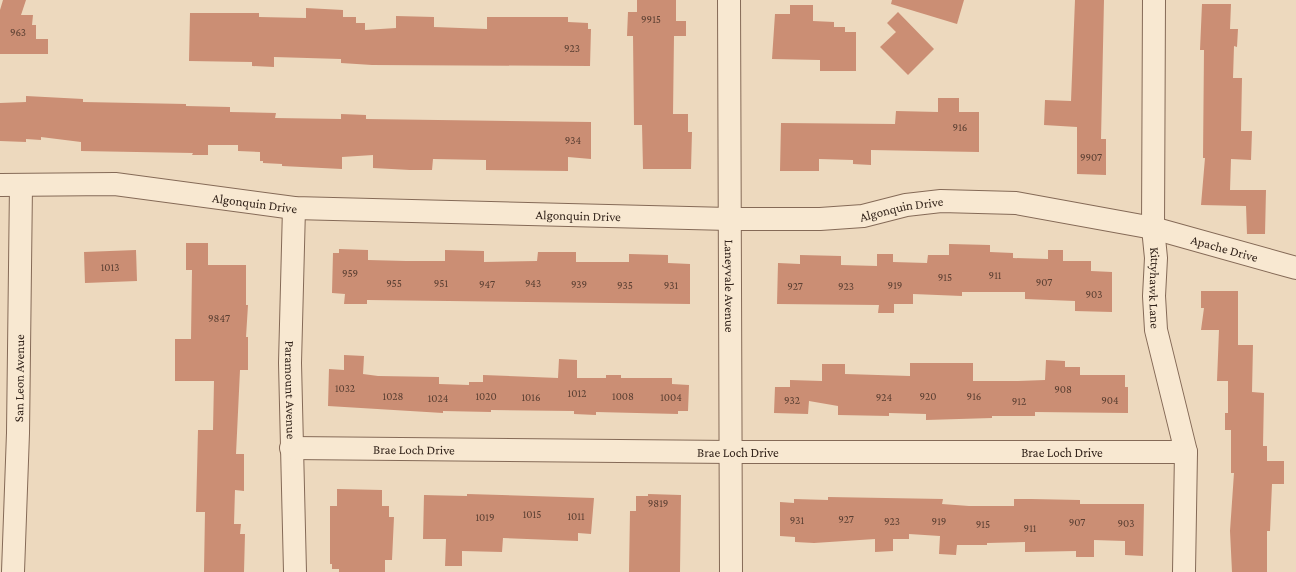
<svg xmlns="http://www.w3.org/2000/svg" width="1296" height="572" font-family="'Crimson Pro',serif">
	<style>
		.building { fill: #cb8e74 }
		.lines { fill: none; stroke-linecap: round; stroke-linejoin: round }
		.minor-casing { stroke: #856a57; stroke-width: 24 }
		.minor { stroke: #f8e8d1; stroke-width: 22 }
		.labels { text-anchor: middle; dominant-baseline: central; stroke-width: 4; stroke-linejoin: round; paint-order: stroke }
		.number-label { font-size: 11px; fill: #5a3f32 }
		.street-label { font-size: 13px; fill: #34251c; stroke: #f4e5cd }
	</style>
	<rect width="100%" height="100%" fill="#edd9be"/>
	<g class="building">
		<polygon points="3,0 26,0 21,15 33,15 32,25 36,25 36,39 48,39 48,54 0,54 0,10"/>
		<polygon points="637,0 676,0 676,21 686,21 686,36 674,36 673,114 688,114 688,132 692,132 691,169 643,169 642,125 634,125 633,36 627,36 628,12 637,12"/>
		<polygon points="892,0 964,0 957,24 891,4"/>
		<polygon points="1075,0 1104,0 1101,139 1106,139 1106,175 1077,174 1077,127 1044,125 1045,100 1071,101"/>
		<polygon points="1202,4 1231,4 1230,29 1238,29 1237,47 1234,46 1233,78 1242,78 1241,131 1252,131 1251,160 1231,159 1230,190 1266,190 1265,234 1247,234 1246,206 1201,205 1205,158 1203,158 1204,50 1200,50"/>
		<polygon points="790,5 813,5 813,21 834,22 834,27 845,27 845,32 856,32 856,71 820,71 820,60 772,59 775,14 790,14"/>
		<polygon points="306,8 343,10 343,17 356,17 356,23 365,23 365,30 396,28 396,16 434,17 434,27 487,29 487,17 568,17 568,22 588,23 588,29 591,29 590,66 372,65 341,63 341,59 274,57 274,67 252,66 252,62 189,61 190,13 259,13 259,17 306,18"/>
		<polygon points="898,12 934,49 908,75 880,47 896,32 887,23"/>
		<polygon points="26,96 83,99 83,102 186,104 186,106 230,107 230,112 276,113 275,118 341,119 341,114 366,115 366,119 591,122 591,159 568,157 568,171 486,170 486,160 433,159 432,170 410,170 373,168 373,155 342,157 342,169 282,166 282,164 263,163 263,161 260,161 260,152 238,151 238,145 208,145 208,155 192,155 193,153 81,151 81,142 41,137 41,140 26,139 26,142 0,141 0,103 26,102"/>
		<polygon points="938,98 959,98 959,112 979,112 979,152 871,150 871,165 853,164 853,160 819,159 819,171 780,171 781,123 895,124 896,111 938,112"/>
		<polygon points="186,243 208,243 208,265 246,265 246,305 248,305 246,337 248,337 248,370 240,370 236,454 244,454 244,491 235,490 234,524 241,524 240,534 245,534 244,572 204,572 205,512 196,512 198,430 213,430 214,381 175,381 175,339 191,339 192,270 186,270"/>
		<polygon points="949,244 990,245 990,252 1013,253 1013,258 1048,259 1048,250 1063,250 1063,261 1091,261 1091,271 1112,272 1112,312 1075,311 1075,301 1025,299 1025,292 962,292 962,296 913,294 913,304 894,304 894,313 878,313 879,305 777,304 778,263 800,264 800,255 841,256 841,265 877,266 877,254 893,254 893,262 927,263 928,255 949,255"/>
		<polygon points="339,249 368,250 368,260 406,261 445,261 445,250 484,251 484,262 537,261 538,252 576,252 576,262 629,262 629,254 668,255 668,263 690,264 690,304 367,300 367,304 344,304 345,294 332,293 333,253 339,253"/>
		<polygon points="136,250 137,281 85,283 84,252"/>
		<polygon points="1201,291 1238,291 1238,345 1253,345 1252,392 1264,393 1263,446 1267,446 1267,461 1284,461 1284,484 1272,484 1270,531 1267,531 1267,572 1232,572 1230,531 1234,473 1231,473 1231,430 1225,430 1225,413 1228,413 1228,381 1217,381 1219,330 1201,330 1204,308 1201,308"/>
		<polygon points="344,355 364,356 363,374 378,376 439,377 439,384 469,385 469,382 483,382 483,375 558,378 559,359 577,360 577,378 606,378 606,375 621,375 621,378 672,378 672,384 689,385 688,411 678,411 678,414 596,412 596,415 574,414 574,411 491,410 491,412 443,411 443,413 328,406 329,369 344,370"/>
		<polygon points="1046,360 1065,361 1065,367 1080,367 1080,375 1125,375 1125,387 1128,387 1128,413 1035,412 1035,416 992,416 992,418 926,420 926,414 889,413 889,416 838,415 838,406 809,401 808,414 774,413 775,387 790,387 790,380 822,381 822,364 845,364 845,374 910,376 910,363 973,363 973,381 1018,381 1045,380"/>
		<polygon points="337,489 382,490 382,506 389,506 389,517 394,517 392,560 385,560 385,572 339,572 339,569 332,569 332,564 330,564 330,506 337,506"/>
		<polygon points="467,494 594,498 591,534 578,533 578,541 503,538 502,552 462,551 462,566 445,566 446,539 423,539 424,495 467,496"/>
		<polygon points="648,494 681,495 680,572 629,572 630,511 636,511 636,496 648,496"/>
		<polygon points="828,497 943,499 942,504 969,506 1014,506 1014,499 1031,499 1080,500 1080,504 1144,504 1143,556 1125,555 1125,541 1094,540 1094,557 1076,557 1076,551 1025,552 1025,542 987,543 987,545 957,545 956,555 939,554 940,536 909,534 909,539 893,539 893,551 875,552 875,539 814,543 795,542 795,537 780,536 780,502 794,503 794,499 828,500"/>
	</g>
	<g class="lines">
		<g class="minor-casing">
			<g id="minor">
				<path id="s1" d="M729 0 731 572"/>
				<path id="s2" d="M1154 0 1153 228 1156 258 1154 296 1156 330 1186 452 1184 572"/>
				<path id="s3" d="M0 185 115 184 294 208 729 219H820L863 216 906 205 941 201 1016 203 1153 228 1296 268"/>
				<path id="s4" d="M294 208 290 363 295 572"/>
				<path id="s5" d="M291 448 732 452H1186"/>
				<path id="s6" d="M13 572 18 433 21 185"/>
			</g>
		</g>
		<use href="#minor" class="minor"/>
	</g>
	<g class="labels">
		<g class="number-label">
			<text x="651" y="19">9915</text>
			<text x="18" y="32">963</text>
			<text x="572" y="48">923</text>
			<text x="960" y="127">916</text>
			<text x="573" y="140">934</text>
			<text x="1091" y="157">9907</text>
			<text x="110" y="267">1013</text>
			<text x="350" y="273">959</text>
			<text x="995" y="275">911</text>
			<text x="945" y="277">915</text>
			<text x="1044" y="282">907</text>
			<text x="394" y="283">955</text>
			<text x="441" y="283">951</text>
			<text x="533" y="283">943</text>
			<text x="487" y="284">947</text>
			<text x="579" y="284">939</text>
			<text x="625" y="285">935</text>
			<text x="671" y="285">931</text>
			<text x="895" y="285">919</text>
			<text x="795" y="286">927</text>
			<text x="846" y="286">923</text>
			<text x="1094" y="294">903</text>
			<text x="219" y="318">9847</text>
			<text x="345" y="388">1032</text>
			<text x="1063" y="389">908</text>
			<text x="577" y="393">1012</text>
			<text x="393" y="396">1028</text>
			<text x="486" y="396">1020</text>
			<text x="623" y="396">1008</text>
			<text x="928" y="396">920</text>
			<text x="974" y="396">916</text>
			<text x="531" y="397">1016</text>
			<text x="671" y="397">1004</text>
			<text x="884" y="397">924</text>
			<text x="438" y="398">1024</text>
			<text x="792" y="400">932</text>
			<text x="1110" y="400">904</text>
			<text x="1019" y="401">912</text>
			<text x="658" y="503">9819</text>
			<text x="532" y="514">1015</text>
			<text x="576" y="516">1011</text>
			<text x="485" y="517">1019</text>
			<text x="846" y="519">927</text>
			<text x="797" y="520">931</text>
			<text x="892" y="521">923</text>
			<text x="939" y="521">919</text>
			<text x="1077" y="522">907</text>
			<text x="1126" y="523">903</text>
			<text x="983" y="524">915</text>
			<text x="1030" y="528">911</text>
		</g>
		<g class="street-label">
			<text stroke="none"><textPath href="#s3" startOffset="256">Algonquin Drive</textPath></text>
			<text stroke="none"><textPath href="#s3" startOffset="904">Algonquin Drive</textPath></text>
			<text stroke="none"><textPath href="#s3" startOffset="580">Algonquin Drive</textPath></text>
			<text stroke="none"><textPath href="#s3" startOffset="1233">Apache Drive</textPath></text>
			<text stroke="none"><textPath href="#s1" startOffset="286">Laneyvale Avenue</textPath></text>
			<text stroke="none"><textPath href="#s2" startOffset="288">Kittyhawk Lane</textPath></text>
			<text stroke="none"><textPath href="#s6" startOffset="194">San Leon Avenue</textPath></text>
			<text stroke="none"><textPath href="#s4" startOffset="182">Paramount Avenue</textPath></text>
			<text stroke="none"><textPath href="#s5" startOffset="123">Brae Loch Drive</textPath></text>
			<text stroke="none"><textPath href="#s5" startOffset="447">Brae Loch Drive</textPath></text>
			<text stroke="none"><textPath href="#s5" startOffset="771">Brae Loch Drive</textPath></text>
		</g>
	</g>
</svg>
